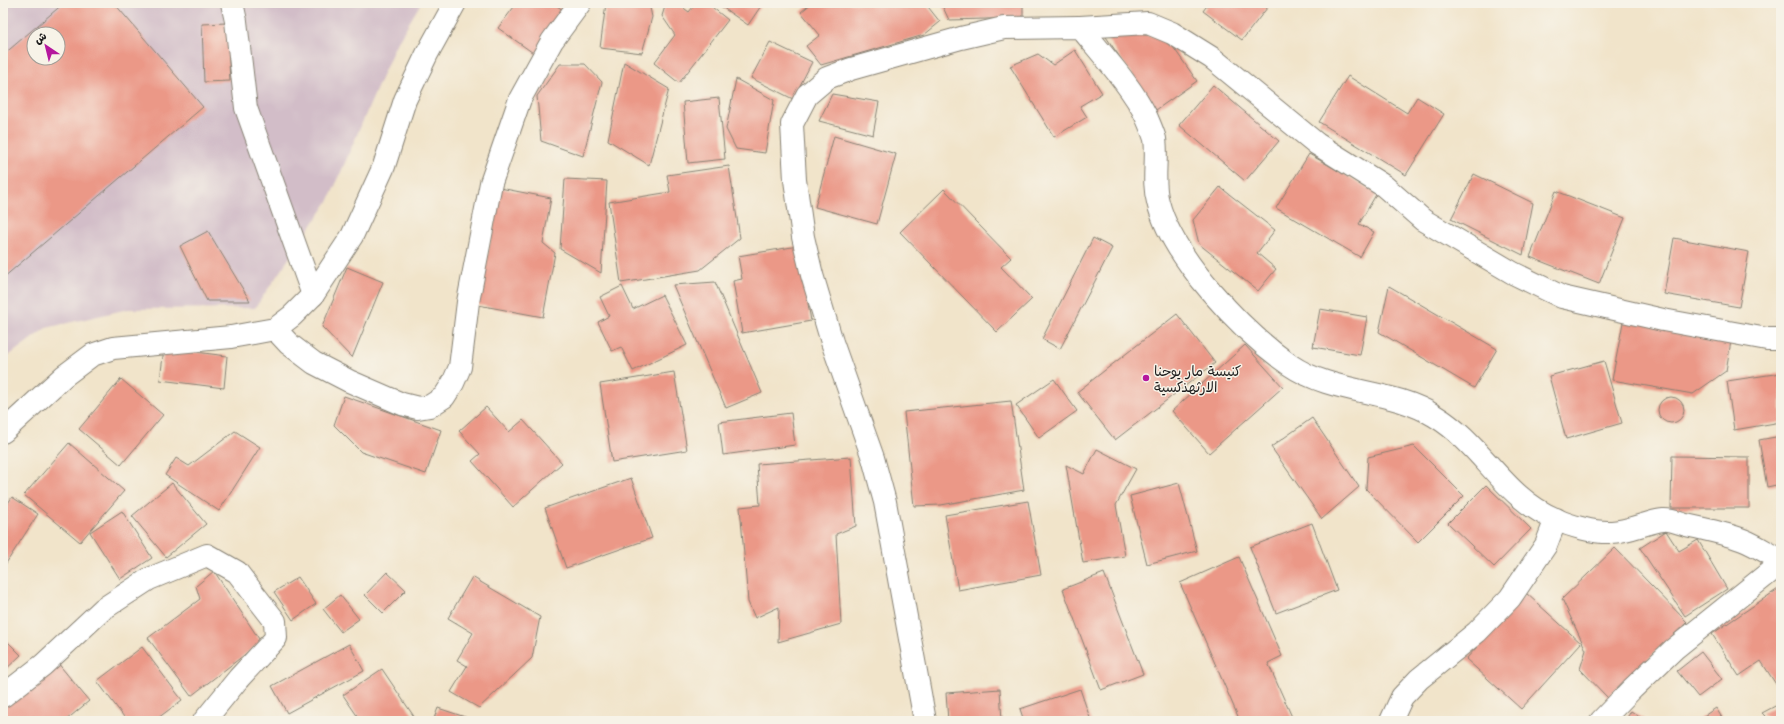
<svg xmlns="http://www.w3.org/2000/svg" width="1784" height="724" font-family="'Playpen Sans','Playpen Sans Arabic',sans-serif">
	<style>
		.industrial { fill: #d2bdc8; fill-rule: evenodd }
		.building { fill: #eb9887; fill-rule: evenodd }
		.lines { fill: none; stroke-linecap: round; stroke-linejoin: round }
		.minor-casing { stroke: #868073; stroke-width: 24 }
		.minor { stroke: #fff; stroke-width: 22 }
		.poi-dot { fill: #b5179e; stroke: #f7f3e8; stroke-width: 1.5 }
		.labels { text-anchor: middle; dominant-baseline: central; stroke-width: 3; stroke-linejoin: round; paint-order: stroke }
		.poi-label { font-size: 14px; fill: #1c1c1c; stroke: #f7f3e8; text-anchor: start }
	</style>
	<rect width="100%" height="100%" fill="#f7f3e8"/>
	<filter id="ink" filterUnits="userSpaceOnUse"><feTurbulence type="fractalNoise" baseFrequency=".025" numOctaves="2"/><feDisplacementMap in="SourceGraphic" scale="8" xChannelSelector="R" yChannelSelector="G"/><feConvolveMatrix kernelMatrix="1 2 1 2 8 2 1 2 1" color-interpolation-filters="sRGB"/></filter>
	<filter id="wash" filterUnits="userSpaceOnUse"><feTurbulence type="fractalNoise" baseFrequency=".012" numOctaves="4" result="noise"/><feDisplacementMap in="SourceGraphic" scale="16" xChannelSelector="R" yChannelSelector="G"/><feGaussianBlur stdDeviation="0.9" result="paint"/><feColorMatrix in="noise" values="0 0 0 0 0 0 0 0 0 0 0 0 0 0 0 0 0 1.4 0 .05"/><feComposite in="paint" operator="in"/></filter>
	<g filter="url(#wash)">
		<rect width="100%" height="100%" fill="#f1e4ca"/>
		<path class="industrial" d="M3 3H421L395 46 329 200 255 308 128 309 46 328 3 360ZM34 34H58V58H34Z"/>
		<g id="blocks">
			<g class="building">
				<path d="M64 3H114L203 107 3 278V55ZM34 34H58V58H34Z"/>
				<polygon points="517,3 553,3 567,13 536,55 498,28"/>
				<polygon points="606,3 649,3 652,17 642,53 600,48"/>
				<polygon points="666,3 677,3 689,12 696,3 707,3 728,20 679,83 654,63 675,35 662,16"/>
				<polygon points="716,3 763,3 748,25"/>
				<polygon points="812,3 925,3 940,22 924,35 821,65 806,46 820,35 801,12"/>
				<polygon points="941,3 1023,3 1023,18 949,20"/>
				<polygon points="1209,3 1271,3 1242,40 1203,11"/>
				<polygon points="227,23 230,81 204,82 202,24"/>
				<polygon points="1102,31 1166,37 1197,81 1156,110"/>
				<polygon points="770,42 812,62 793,99 751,78"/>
				<polygon points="1075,50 1102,93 1080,106 1087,117 1054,137 1010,66 1038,54 1053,65"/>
				<polygon points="624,62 669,89 649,165 608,140"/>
				<polygon points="560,64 585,64 602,82 583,156 541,141 537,96"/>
				<polygon points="1348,76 1407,113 1417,97 1444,114 1406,175 1319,122"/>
				<polygon points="736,79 774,100 765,153 736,149 726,129"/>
				<polygon points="1213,85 1279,141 1245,181 1179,125"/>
				<polygon points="832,94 879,102 873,135 819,121"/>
				<polygon points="719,98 725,159 688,163 683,102"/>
				<polygon points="834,136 896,154 877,224 815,207"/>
				<polygon points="1309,154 1377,193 1359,224 1374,232 1360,257 1276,208"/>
				<polygon points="729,166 740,238 700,270 621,283 609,202 670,192 667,175"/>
				<polygon points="1474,174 1533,203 1523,255 1451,219"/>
				<polygon points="565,179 607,181 601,273 560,249"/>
				<polygon points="1220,187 1275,230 1257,253 1276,269 1258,291 1199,244 1193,220"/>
				<polygon points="500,188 551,198 543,243 555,253 543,317 478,305"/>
				<polygon points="944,189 1011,258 1001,267 1032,299 997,332 900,232"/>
				<polygon points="1556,191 1625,218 1599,284 1530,257"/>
				<polygon points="208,231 250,301 207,301 180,246"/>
				<polygon points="1093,238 1112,248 1060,349 1042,339"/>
				<polygon points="1674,238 1749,252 1739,307 1664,294"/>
				<polygon points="798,246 811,321 742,333 733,281 742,279 738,256"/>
				<polygon points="347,267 383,282 352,358 322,327"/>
				<polygon points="715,282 762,393 726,408 673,285"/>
				<polygon points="622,286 633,309 662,295 687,345 633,371 621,347 612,351 598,322 609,316 600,297"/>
				<polygon points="1389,286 1497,349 1474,388 1379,332"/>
				<polygon points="1779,290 1781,290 1781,320 1778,320"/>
				<polygon points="1320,309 1367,317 1360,355 1313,347"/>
				<polygon points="1177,314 1215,363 1115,440 1077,392"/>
				<polygon points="1624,317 1732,335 1726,371 1693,394 1612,380"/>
				<polygon points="1245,345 1283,387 1209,453 1172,411"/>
				<polygon points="164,348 227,356 224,388 160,380"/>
				<polygon points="1604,361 1622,423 1566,439 1549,376"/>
				<polygon points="674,372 687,450 612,462 600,384"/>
				<polygon points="1781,373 1781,422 1734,430 1727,381"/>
				<polygon points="121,379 163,415 121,465 79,429"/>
				<polygon points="1054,379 1077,411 1039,438 1016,405"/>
				<polygon points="344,396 441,430 426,474 361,452 334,425"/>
				<circle cx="1671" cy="410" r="13"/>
				<polygon points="1011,401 1024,490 941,505 914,506 904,412"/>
				<polygon points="486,407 509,432 523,420 562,463 513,507 472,461 480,454 459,431"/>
				<polygon points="791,413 795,445 723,455 719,422"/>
				<polygon points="1312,418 1359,487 1322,519 1271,447"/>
				<polygon points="235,431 260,447 219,511 165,475 176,458 189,466"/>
				<polygon points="1781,436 1781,484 1767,487 1759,440"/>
				<polygon points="69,443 124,491 80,542 24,495"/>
				<polygon points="1414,446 1464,496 1418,542 1366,489 1368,457"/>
				<polygon points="1097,449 1136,469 1116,505 1125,556 1083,563 1066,465 1084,474"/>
				<polygon points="1672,456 1749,457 1749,508 1671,508"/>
				<polygon points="851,457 856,526 836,534 841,624 778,642 779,607 755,618 748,602 740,507 760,505 757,464"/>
				<polygon points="631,478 652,538 566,568 545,508"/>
				<polygon points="172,483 206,524 166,557 132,516"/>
				<polygon points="1179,483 1197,551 1147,564 1130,496"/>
				<polygon points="1486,485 1531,529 1494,567 1448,523"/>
				<polygon points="12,497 38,514 3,568 3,511"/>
				<polygon points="1028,501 1041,575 958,590 945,515"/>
				<polygon points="122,511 152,558 120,579 90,532"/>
				<polygon points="1312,523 1337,590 1276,613 1250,547"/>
				<polygon points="1666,531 1679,551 1698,540 1727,589 1685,616 1640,548"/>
				<polygon points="1615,548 1687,622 1608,698 1580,669 1586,650 1562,599"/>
				<polygon points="1239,557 1282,656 1268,663 1292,717 1283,721 1240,721 1180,583"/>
				<polygon points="214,571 261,642 191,696 148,638 200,599 196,586"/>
				<polygon points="387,572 406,590 383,613 365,595"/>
				<polygon points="1104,573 1143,674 1101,690 1063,589"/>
				<polygon points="298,577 316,604 293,620 274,592"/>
				<polygon points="472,577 540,617 532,658 479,708 451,692 467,666 457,660 473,633 448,618"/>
				<polygon points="1781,587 1781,687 1779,689 1761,661 1739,676 1712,634"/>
				<polygon points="1526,593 1581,643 1521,709 1466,659"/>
				<polygon points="340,595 359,619 341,632 323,609"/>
				<polygon points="3,637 21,655 3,672"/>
				<polygon points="349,644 364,671 287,713 272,686"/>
				<polygon points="142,647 182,700 154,721 127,721 97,681"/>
				<polygon points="1701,652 1722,679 1698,697 1677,671"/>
				<polygon points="57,662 89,701 65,721 3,721 3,706"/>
				<polygon points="382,669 417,721 352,721 358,717 343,695"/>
				<polygon points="1000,689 1002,721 948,721 946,693"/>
				<polygon points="1080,689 1091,721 1024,721 1020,709"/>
				<polygon points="1781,703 1781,721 1770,721 1762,713"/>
				<polygon points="438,708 477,721 433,721"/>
				<polygon points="1716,708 1724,721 1696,721"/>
				<polygon points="1631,711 1646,721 1625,721"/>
			</g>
		</g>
	</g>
	<g filter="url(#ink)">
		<use href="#blocks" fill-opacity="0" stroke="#868073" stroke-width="1"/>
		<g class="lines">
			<g class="minor-casing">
				<g id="minor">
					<polyline points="232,3 236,21 246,108 313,295"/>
					<polyline points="1080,27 1148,23 1172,33 1212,58 1317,144 1384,186 1423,220 1513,273 1562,297 1663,320 1767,339 1781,339"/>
					<polyline points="275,329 289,344 314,363 349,381 402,404 418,408 430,406 444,397 453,383 460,367 468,302 491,183 520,99 552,41 580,3"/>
					<polyline points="3,432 64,376 92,355 113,348 231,337 275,329 292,316 313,295 352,236 384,166 405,100 427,54 455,3"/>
					<polyline points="3,696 43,665 103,609 149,579 207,555 237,572 275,621 276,638 239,678 204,721"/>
					<path d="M925 721 885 502 873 458 832 342 812 275 803 237 795 180 792 124 807 95 827 78 851 69 961 38 1004 28 1080 27C1100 52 1133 88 1146 116 1149 123 1153 132 1155 139 1158 160 1152 181 1158 202 1172 258 1243 332 1290 365 1334 395 1390 388 1435 416 1483 445 1503 497 1555 519 1570 526 1595 533 1611 532 1628 532 1646 522 1663 520 1670 519 1679 523 1686 525 1705 529 1725 533 1743 540 1756 545 1769 554 1781 560"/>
					<polyline points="1391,721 1402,697 1419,679 1477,632 1510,598 1546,545 1556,519"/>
					<polyline points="1601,721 1632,689 1674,649 1781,563"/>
				</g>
			</g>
			<use href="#minor" class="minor"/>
		</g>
	</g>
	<circle class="poi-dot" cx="1146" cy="378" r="4"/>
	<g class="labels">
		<g class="poi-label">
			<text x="1154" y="370">كنيسة مار يوحنا<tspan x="1154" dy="16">الارثهذكسية</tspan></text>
		</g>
	</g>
	<rect width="1784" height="724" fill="none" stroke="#f7f3e8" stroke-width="16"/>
	<g transform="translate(46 46) rotate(325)"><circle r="19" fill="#f7f3e8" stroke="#9f9d96"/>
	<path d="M0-3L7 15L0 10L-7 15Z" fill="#b5179e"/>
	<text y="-6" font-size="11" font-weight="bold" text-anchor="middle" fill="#1c1c1c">ش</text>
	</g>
</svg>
